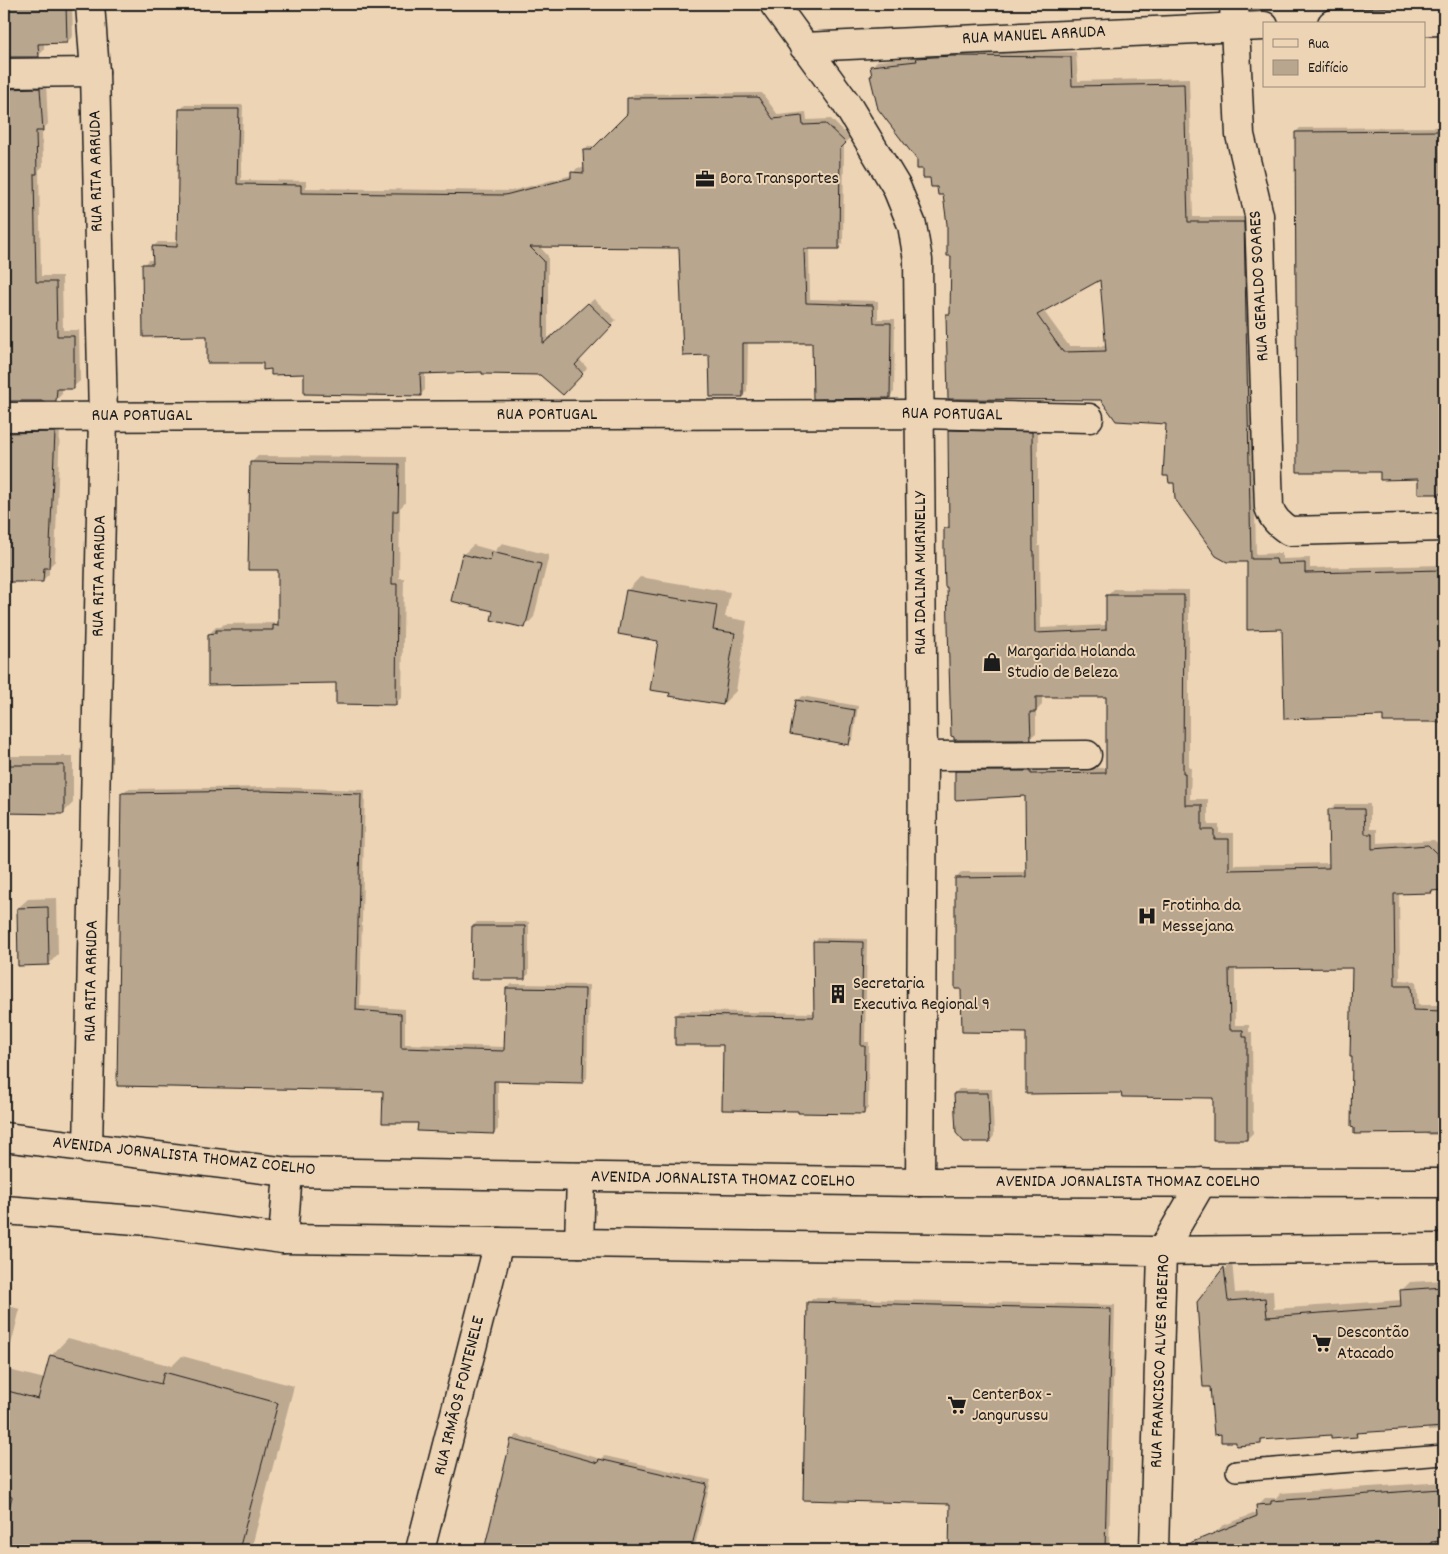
<svg xmlns="http://www.w3.org/2000/svg" width="1448" height="1554" font-family="Dekko,sans-serif">
	<style>
		.shadow { fill: #0003; fill-rule: evenodd }
		.building { fill: #b9a68f; stroke: #1c1c1c; fill-rule: evenodd }
		.lines { fill: none; stroke-linecap: round; stroke-linejoin: round }
		.service-casing { stroke: #1c1c1c; stroke-width: 22 }
		.minor-casing { stroke: #1c1c1c; stroke-width: 31 }
		.primary-casing { stroke: #1c1c1c; stroke-width: 31 }
		.service { stroke: #edd4b5; stroke-width: 19 }
		.minor { stroke: #edd4b5; stroke-width: 28 }
		.primary { stroke: #edd4b5; stroke-width: 28 }
		.labels { text-anchor: middle; dominant-baseline: central; stroke-width: 4; stroke-linejoin: round; paint-order: stroke }
		.street-label { font-size: 18px; fill: #1c1c1c; stroke: #edd4b5 }
		.poi-label { font-size: 18px; fill: #1c1c1c; stroke: #edd4b5; text-anchor: start }
	</style>
	<rect width="100%" height="100%" fill="#edd4b5"/>
	<filter id="ink" filterUnits="userSpaceOnUse"><feTurbulence type="fractalNoise" baseFrequency=".02" numOctaves="2"/><feDisplacementMap in="SourceGraphic" scale="10" xChannelSelector="R" yChannelSelector="G"/><feConvolveMatrix kernelMatrix="1 2 1 2 8 2 1 2 1" color-interpolation-filters="sRGB"/></filter>
	<g filter="url(#ink)">
		<g class="shadow">
			<polygon points="4,4 72,4 73,36 67,42 44,43 44,50 38,56 4,56"/>
			<polygon points="897,4 936,4 933,7"/>
			<path d="M958 51 1076 52 1078 81 1189 78 1193 217H1249L1256 554 1282 553V559L1310 558V568L1444 565V720L1385 721 1384 715 1283 628 1248 561 1175 482 1167 423 1102 399 948 314 952 310V255L944 194 918 160 871 77 873 75 871 67 877 61 919 56 923 52ZM1101 278 1106 346H1069L1043 310Z"/>
			<polygon points="4,81 46,83 48,124 42,130 43,166 39,170 41,276 62,276 63,330 79,330 80,381 73,387 62,387 62,394 56,400 4,400"/>
			<polygon points="762,93 778,115 806,112 807,120 831,119 850,138 844,143 843,243 838,247 809,248 810,299 878,301 878,319 895,319 894,392 889,397 813,342 748,342 747,391 742,396 711,354 680,247 539,246 548,256 548,341 594,299 616,320 579,359 587,368 563,393 541,373 484,371 425,373 425,390 421,394 272,368 265,362 208,334 144,265 148,260 154,260 153,247 158,242 178,242 180,110 185,105 243,105 241,180 306,181 306,188 511,191 572,175 577,168 585,168 584,151 589,146 597,146 628,114 629,99 634,94"/>
			<polygon points="1444,127 1444,493 1420,493 1420,478 1381,471 1296,132 1300,128"/>
			<polygon points="4,425 60,427 55,561 49,567 49,574 43,580 4,581"/>
			<polygon points="955,425 1038,427 1038,546 1040,546 1041,628 1107,625 1108,595 1114,589 1189,590 1189,768 1191,768 1190,799 1208,799 1208,825 1219,825 1219,833 1234,833 1234,865 1330,863 1330,810 1336,804 1370,804 1370,829 1377,829 1377,843 1434,840 1444,849 1444,889 1433,890 1431,892 1399,893 1400,980 1416,981 1418,1005 1444,1005 1444,1135 1427,1135 1353,966 1235,968 1235,1025 1249,1025 1249,1032 1252,1032 1253,1133 1247,1139 1215,1097 1123,1092 1027,1031 956,878 962,872 1027,872 1026,794 956,772 962,766 1107,768 1107,695 1042,695 1042,705 1036,711 1036,733 1030,738 945,529 950,524 949,431"/>
			<polygon points="258,456 405,457 405,503 400,508 399,578 404,578 402,697 395,704 209,634 216,627 221,627 224,624 277,623 279,621 280,569 251,463"/>
			<polygon points="502,543 549,555 534,617 525,627 494,610 463,555 473,545 495,551"/>
			<polygon points="640,577 730,592 725,617 747,621 736,691 723,704 660,640 619,633 628,590"/>
			<polygon points="802,696 858,706 853,739 849,743 797,700"/>
			<polygon points="6,756 73,756 73,803 63,813 4,812 4,758"/>
			<polygon points="271,787 365,790 360,1006 405,1009 405,1044 506,1047 507,988 512,984 589,985 587,1078 582,1082 498,1079 498,1129 494,1133 420,1122 384,1090 122,794 127,789"/>
			<polygon points="57,898 58,954 49,964 18,908 28,899"/>
			<polygon points="477,922 529,922 529,974 524,978 473,926"/>
			<polygon points="818,938 867,939 865,1042 869,1042 868,1108 864,1113 725,1044 676,1015 681,1011 815,1013 814,942"/>
			<polygon points="959,1089 992,1089 994,1136 990,1141 955,1093"/>
			<polygon points="1232,1261 1235,1293 1273,1291 1274,1309 1402,1300 1402,1290 1410,1282 1444,1280 1444,1430 1428,1431 1428,1427 1361,1431 1356,1436 1332,1434 1265,1438 1260,1443 1211,1385 1198,1303"/>
			<polygon points="813,1298 1115,1305 1109,1550 950,1550 951,1503 809,1303"/>
			<polygon points="4,1305 20,1309 5,1369 45,1379 51,1356 68,1338 172,1366 182,1356 294,1386 251,1550 4,1550 4,1531 13,1496 4,1494"/>
			<polygon points="517,1435 601,1459 605,1456 711,1480 694,1550 485,1550 512,1440"/>
			<polygon points="1444,1482 1444,1550 1215,1550 1214,1534 1222,1526 1258,1512 1257,1506 1265,1498 1276,1498 1280,1493"/>
		</g>
		<g class="building">
			<polygon points="4,4 66,4 67,43 38,44 39,57 4,57"/>
			<path d="M952 56 1071 57 1072 86 1184 84 1188 222H1244L1251 559H1276L1277 564 1305 563V573L1444 570V722H1383V716L1284 719 1282 629 1247 630V562H1227L1216 556 1175 499 1174 483H1169L1168 476H1163L1166 424 1116 421 1101 400 948 399 946 314H950L951 256H947V224L943 195H938L937 187H931L930 178H923V169H917V160L878 109 870 76H872L870 66 917 61 916 58ZM1100 280 1106 351 1063 352 1037 315Z"/>
			<polygon points="40,88 43,131 36,131 37,174 34,174 36,282 56,282 57,336 74,336 74,389 57,389 56,401 5,401 6,389 4,389 4,89"/>
			<polygon points="758,97 773,119 802,116 803,125 826,124 846,143 840,149 839,249 804,249 806,303 873,305 874,323 891,323 890,398 813,399 812,343 743,343 743,397 710,397 709,355 683,356 679,248 530,247 544,261 543,344 588,303 612,326 575,365 583,374 563,395 540,375 482,374 482,372 420,374 421,396 304,394 304,374 271,375 271,369 263,370 263,363 207,363 207,336 143,337 142,264 153,264 152,246 177,247 179,109 239,109 237,184 301,185 301,193 505,195 571,178 571,172 584,173 583,150 591,150 627,114 627,98"/>
			<polygon points="1444,131 1444,494 1418,494 1418,479 1380,480 1380,472 1297,472 1295,132"/>
			<polygon points="948,430 1032,432 1033,551 1034,551 1035,633 1106,630 1106,595 1184,595 1183,773 1185,773 1185,805 1202,805 1202,830 1214,830 1214,839 1229,839 1229,870 1329,868 1328,809 1364,809 1365,834 1372,834 1372,849 1428,845 1444,861 1444,890 1431,891 1432,893 1394,894 1395,986 1411,986 1413,1010 1444,1011 1444,1133 1354,1134 1354,1128 1351,1127 1352,1057 1350,1057 1352,968 1229,969 1230,1030 1243,1030 1243,1037 1247,1037 1247,1140 1213,1140 1213,1098 1122,1097 1121,1093 1026,1094 1026,1033 962,1032 961,989 955,989 955,878 1026,877 1025,796 955,800 955,771 1031,771 1031,774 1106,773 1106,697 1036,697 1036,712 1030,712 1031,740 954,740 954,737 951,736 947,587 945,587 944,551 944,528 949,528"/>
			<polygon points="55,432 49,568 44,568 43,582 4,582 4,433"/>
			<polygon points="250,462 399,464 398,511 393,511 392,584 397,584 396,705 336,704 336,683 208,685 208,634 216,633 216,630 273,630 273,625 278,626 278,570 248,570"/>
			<polygon points="492,552 541,564 525,628 491,620 493,611 451,601 462,554 490,561"/>
			<polygon points="626,590 717,605 713,630 735,633 723,705 669,696 670,693 650,690 658,641 618,634"/>
			<polygon points="796,700 855,710 849,745 790,734"/>
			<polygon points="4,765 64,765 64,814 4,813"/>
			<polygon points="266,791 361,794 356,1010 401,1014 401,1048 504,1051 506,988 585,989 583,1083 494,1081 494,1134 417,1131 418,1123 382,1123 383,1091 117,1086 121,793"/>
			<polygon points="48,907 49,965 18,966 17,908"/>
			<polygon points="472,926 525,926 525,979 471,979"/>
			<polygon points="813,941 863,942 861,1046 865,1046 864,1114 798,1113 798,1111 722,1110 723,1045 675,1045 675,1015 814,1017"/>
			<polygon points="954,1093 988,1093 990,1142 964,1142 956,1133"/>
			<polygon points="1224,1267 1228,1301 1265,1298 1267,1317 1401,1307 1400,1290 1444,1287 1444,1427 1356,1433 1357,1437 1331,1439 1331,1435 1261,1440 1261,1444 1236,1446 1236,1442 1221,1442 1221,1434 1214,1435 1210,1387 1203,1387 1197,1302"/>
			<polygon points="807,1302 1111,1309 1105,1550 949,1550 950,1504 803,1500"/>
			<polygon points="50,1355 161,1384 164,1372 278,1403 239,1550 4,1550 4,1526 12,1497 4,1495 4,1390 38,1399"/>
			<polygon points="511,1439 598,1463 599,1459 707,1484 691,1550 484,1550"/>
			<polygon points="1440,1489 1440,1493 1444,1493 1444,1541 1431,1542 1431,1545 1419,1545 1419,1550 1175,1550 1175,1549 1257,1516 1256,1505 1271,1504 1271,1501"/>
		</g>
		<g class="lines">
			<g class="service-casing">
				<polyline id="service" points="1236,1471 1444,1455"/>
			</g>
			<g class="minor-casing">
				<g id="minor">
					<polyline points="774,4 846,103 896,186 912,225 918,260 923,756 920,1182"/>
					<path d="M1234 4 1240 135 1259 215 1269 507C1273 519 1279 524 1289 531L1444 527"/>
					<polyline points="1332,24 1444,21"/>
					<polyline points="804,47 1264,26"/>
					<polyline points="4,73 95,72"/>
					<polyline points="4,417 920,414 1089,418"/>
					<polyline points="923,756 1087,755"/>
					<polyline points="88,1149 103,416 95,72 90,4"/>
					<polyline points="420,1550 499,1242"/>
					<polyline points="1154,1550 1162,1251 1202,1182"/>
				</g>
			</g>
			<g class="primary-casing">
				<g id="primary">
					<polyline points="4,1137 288,1172 920,1182 1444,1183"/>
					<polyline points="4,1210 149,1221 283,1239 1151,1251 1444,1248"/>
					<polyline points="283,1239 288,1172"/>
					<polyline points="579,1243 581,1177"/>
				</g>
			</g>
			<use href="#service" class="service"/>
			<use href="#minor" class="minor"/>
			<use href="#primary" class="primary"/>
		</g>
	</g>
	<defs>
		<g id="office-bare" transform="scale(1.5)"><path d="M-6-3h4V-5.5h4V-3h4V5H-6ZM-1-4.5V-3h2v-1.5ZM-6 0V1H6V0Z" fill="#1c1c1c" stroke="#edd4b5" stroke-width="2.5" paint-order="stroke"/></g>
		<g id="shop-bare" transform="scale(1.5)"><path d="M-5-2.5h2.3a2.7 3.5 0 0 1 5.4 0H5L5.5 6h-11ZM-1.5-2.5h3a1.5 2.3 0 0 0-3 0Z" fill="#1c1c1c" stroke="#edd4b5" stroke-width="2.5" paint-order="stroke"/></g>
		<g id="hospital-bare" transform="scale(1.5)"><path d="M-5-5h3v3.5h4V-5h3V5h-3V1.5h-4V5h-3Z" fill="#1c1c1c" stroke="#edd4b5" stroke-width="2.5" paint-order="stroke"/></g>
		<g id="building-bare" transform="scale(1.5)"><path d="M-4-6H4V6H1V3H-1V6H-4ZM-2.5-4.3h1.7v1.8h-1.7ZM.8-4.3h1.7v1.8H.8ZM-2.5-1h1.7V.8h-1.7ZM.8-1h1.7V.8H.8Z" fill="#1c1c1c" stroke="#edd4b5" stroke-width="2.5" paint-order="stroke"/></g>
		<g id="supermarket-bare" transform="scale(1.5)"><path d="M-6-5.5h2.5l.6 2H6L4.5 2H-2.5L-4.4-4H-6ZM-1.5 3.2a1.3 1.3 0 1 0 .1 0ZM3 3.2a1.3 1.3 0 1 0 .1 0Z" fill="#1c1c1c" stroke="#edd4b5" stroke-width="2.5" paint-order="stroke"/></g>
	</defs>
	<g fill-rule="evenodd">
		<use href="#office-bare" x="705" y="179"/>
		<use href="#shop-bare" x="992" y="662"/>
		<use href="#hospital-bare" x="1147" y="916"/>
		<use href="#building-bare" x="838" y="994"/>
		<use href="#supermarket-bare" x="1322" y="1343"/>
		<use href="#supermarket-bare" x="957" y="1405"/>
	</g>
	<g class="labels">
		<g class="street-label">
			<text transform="translate(1034 36) rotate(-3)">RUA MANUEL ARRUDA</text>
			<text transform="translate(97 171) rotate(-91)">RUA RITA ARRUDA</text>
			<text transform="translate(1260 286) rotate(-93)">RUA GERALDO SOARES</text>
			<text x="547" y="415">RUA PORTUGAL</text>
			<text transform="translate(952 415) rotate(1)">RUA PORTUGAL</text>
			<text x="142" y="416">RUA PORTUGAL</text>
			<text transform="translate(921 573) rotate(-90)">RUA IDALINA MURINELLY</text>
			<text transform="translate(100 576) rotate(-89)">RUA RITA ARRUDA</text>
			<text transform="translate(92 981) rotate(-89)">RUA RITA ARRUDA</text>
			<text transform="translate(184 1157) rotate(6)">AVENIDA JORNALISTA THOMAZ COELHO</text>
			<text transform="translate(723 1180) rotate(1)">AVENIDA JORNALISTA THOMAZ COELHO</text>
			<text x="1128" y="1182">AVENIDA JORNALISTA THOMAZ COELHO</text>
			<text transform="translate(1161 1361) rotate(-88)">RUA FRANCISCO ALVES RIBEIRO</text>
			<text transform="translate(460 1396) rotate(-76)">RUA IRMÃOS FONTENELE</text>
		</g>
		<g class="poi-label">
			<text x="720" y="179">Bora Transportes</text>
			<text x="1007" y="652">Margarida Holanda<tspan x="1007" dy="21">Studio de Beleza</tspan></text>
			<text x="1162" y="906">Frotinha da<tspan x="1162" dy="21">Messejana</tspan></text>
			<text x="853" y="984">Secretaria<tspan x="853" dy="21">Executiva Regional 9</tspan></text>
			<text x="1337" y="1333">Descontão<tspan x="1337" dy="21">Atacado</tspan></text>
			<text x="972" y="1395">CenterBox -<tspan x="972" dy="21">Jangurussu</tspan></text>
		</g>
	</g>
	<rect width="1448" height="1554" fill="none" stroke="#edd4b5" stroke-width="20"/>
	<rect x="10" y="10" width="1428" height="1534" fill="none" stroke="#1c1c1c" stroke-width="2" filter="url(#ink)"/>
	<rect x="1263" y="22" width="162" height="65" fill="#edd4b5" stroke="#998a78"/>
	<rect x="1273" y="39" width="25" height="8" fill="#edd4b5" stroke="#998a78"/>
	<text x="1308" y="48" font-size="15" fill="#1c1c1c">Rua</text>
	<rect x="1273" y="60" width="25" height="15" fill="#b9a68f" stroke="#998a78"/>
	<text x="1308" y="72" font-size="15" fill="#1c1c1c">Edifício</text>
</svg>
